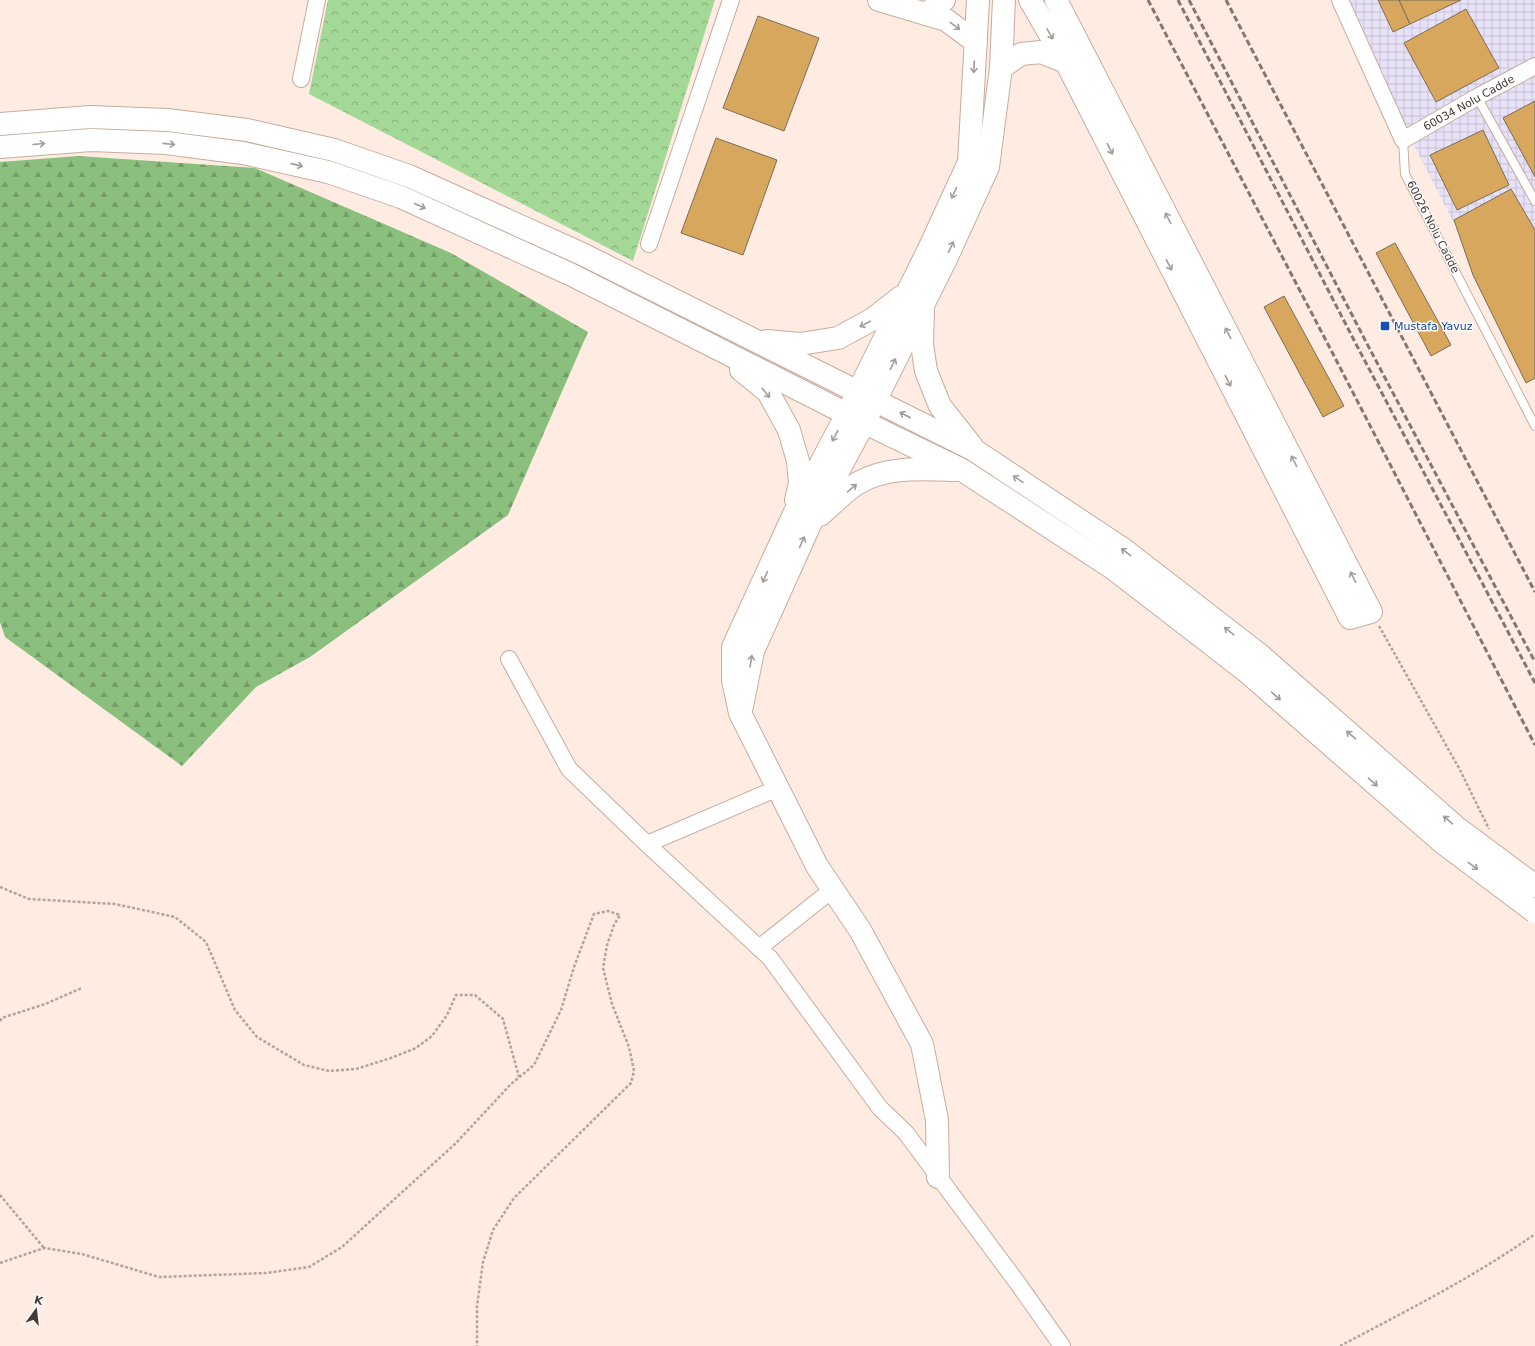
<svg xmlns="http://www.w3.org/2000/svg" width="1535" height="1346" font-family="'DejaVu Sans',sans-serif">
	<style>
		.industrial { fill: url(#industrial-grid) }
		.forest { fill: url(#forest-firs) }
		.park { fill: url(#park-crowns) }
		.building { fill: #d7a75d; stroke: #7d6d57 }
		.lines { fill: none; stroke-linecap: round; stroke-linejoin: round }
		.lane-casing { stroke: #c8ac9d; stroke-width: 10 }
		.street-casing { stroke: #c8ac9d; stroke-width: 18 }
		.secondary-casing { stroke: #c8ac9d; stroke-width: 24 }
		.path { stroke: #b3a49b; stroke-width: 2.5; stroke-dasharray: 3 2; stroke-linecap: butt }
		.lane { stroke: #fff; stroke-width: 8 }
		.street { stroke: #fff; stroke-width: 16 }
		.secondary { stroke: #fff; stroke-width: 22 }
		.rail { stroke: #847770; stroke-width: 3; stroke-dasharray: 6 3; stroke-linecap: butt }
		.secondary-bridge-casing { stroke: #c8ac9d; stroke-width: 24; stroke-linecap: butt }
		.secondary-bridge { stroke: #fff; stroke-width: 22 }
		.oneway { stroke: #a29c9a }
		.transit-dot { fill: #1a4fb4; stroke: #fdfdfd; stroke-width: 1.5 }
		.labels { text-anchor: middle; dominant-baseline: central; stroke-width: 3; stroke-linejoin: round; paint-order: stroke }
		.street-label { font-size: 11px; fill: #453a34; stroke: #fdfdfd }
		.transit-label { font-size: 11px; fill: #164399; stroke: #fdfdfd; text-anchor: start }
	</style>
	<defs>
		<pattern id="industrial-grid" width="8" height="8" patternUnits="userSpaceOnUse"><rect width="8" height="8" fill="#e7e2f8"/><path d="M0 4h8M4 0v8" fill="none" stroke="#c8c3d5"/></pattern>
		<pattern id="forest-firs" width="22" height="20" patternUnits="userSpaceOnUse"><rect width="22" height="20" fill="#8abf7d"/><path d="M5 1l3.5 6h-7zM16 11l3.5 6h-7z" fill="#739c67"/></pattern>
		<pattern id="park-crowns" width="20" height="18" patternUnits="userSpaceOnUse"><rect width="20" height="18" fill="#a4d897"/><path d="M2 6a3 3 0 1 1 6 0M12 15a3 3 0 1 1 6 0" fill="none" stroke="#87b07c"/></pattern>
	</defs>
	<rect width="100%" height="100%" fill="#feece2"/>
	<polygon class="industrial" points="1339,0 1535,0 1535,380"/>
	<polygon class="forest" points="78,156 255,168 451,253 588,332 508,515 310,657 256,687 182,766 5,637 0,622 0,162"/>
	<polygon class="park" points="328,0 715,0 633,261 309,94"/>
	<g class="building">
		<polygon points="1378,0 1399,0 1410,24 1393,32"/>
		<polygon points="1399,0 1461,0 1410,24"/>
		<polygon points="1466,9 1499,68 1436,102 1404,43"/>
		<polygon points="758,16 819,38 784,131 723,108"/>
		<polygon points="1535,101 1535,177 1503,118"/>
		<polygon points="1483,130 1509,185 1457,210 1430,155"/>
		<polygon points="716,138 777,160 743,255 681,233"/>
		<polygon points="1511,189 1535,230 1535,378 1526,383 1473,275 1454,220"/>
		<polygon points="1395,243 1451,345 1431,356 1376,253"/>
		<polygon points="1284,296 1344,406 1323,417 1264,307"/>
	</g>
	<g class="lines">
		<g class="lane-casing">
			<g id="lane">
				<polyline points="1477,97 1535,201"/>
				<polyline points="1403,140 1405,174 1535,426"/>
			</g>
		</g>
		<g class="street-casing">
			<g id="street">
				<polyline points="1340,0 1403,140 1477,97 1535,66"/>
				<polyline points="301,79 317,0"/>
				<polyline points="649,244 731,0"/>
				<polyline points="509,659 569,769 647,844 770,958 880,1108 906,1133 1019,1285 1062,1346"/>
				<polyline points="647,844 778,788"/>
				<polyline points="759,948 833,889"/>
			</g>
		</g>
		<g class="secondary-casing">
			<g id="secondary">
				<polyline points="879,0 946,20 976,42"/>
				<polyline points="1030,0 1066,62 1350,618 1371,612 1056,0"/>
				<polyline points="926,14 944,0"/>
				<polyline points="1001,68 1021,54 1041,52 1066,62"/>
				<polyline points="0,124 90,117 167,120 247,130 334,150 409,176 582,254 974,450 1123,549 1260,655"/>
				<polyline points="0,147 91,140 166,143 243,153 328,172 401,197 572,275 847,414 962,470 1114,569 1246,671"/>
				<polyline points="923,311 922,344 926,371 940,406 971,445"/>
				<polyline points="767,341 800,344 838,338 873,319 901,297"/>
				<polyline points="741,370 768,392 789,430 798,461 800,483 796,500"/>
				<path d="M820 515C831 506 846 490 858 483 887 466 923 469 956 470"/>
				<polyline points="742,706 753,651 811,522 864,423 946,259 988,167 1001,68 1004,0"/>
				<polyline points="938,1177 937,1120 922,1044 860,930 817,866 740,713 733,680 733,647 794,514 847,414 928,251 969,162 978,0"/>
			</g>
		</g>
		<g class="path">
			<polyline points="1379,626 1460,770 1489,829"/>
			<polyline points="0,887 29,899 115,904 175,917 206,942 235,1010 257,1037 304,1065 329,1071 356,1069 391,1058 416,1048 432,1036 447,1015 456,995 475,995 503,1019 519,1077"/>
			<polyline points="0,1021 2,1018 45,1004 82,988"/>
			<polyline points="0,1195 44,1248"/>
			<polyline points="0,1263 44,1248 82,1254 159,1277 266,1273 309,1267 342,1247 456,1143 511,1084 534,1065 561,1010 574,967 594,914 608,911 620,915 614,925 607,945 603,968 612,1004 629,1047 634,1071 631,1083 514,1198 493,1230 483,1262 477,1306 477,1346"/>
			<path d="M1340 1346C1406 1311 1474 1277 1535 1234"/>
		</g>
		<use href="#lane" class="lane"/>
		<use href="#street" class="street"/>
		<use href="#secondary" class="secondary"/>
		<g class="rail">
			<polyline points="1148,0 1332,352 1535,745"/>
			<polyline points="1178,0 1356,344 1535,683"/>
			<polyline points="1189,0 1364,338 1535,662"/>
			<polyline points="1226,0 1535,592"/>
		</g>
		<g class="secondary-bridge-casing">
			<g id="secondary-bridge">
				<polyline points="1260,655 1456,827 1535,886"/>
				<polyline points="1246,671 1443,843 1535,912"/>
			</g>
		</g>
		<use href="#secondary-bridge" class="secondary-bridge"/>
	</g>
	<defs><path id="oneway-shaft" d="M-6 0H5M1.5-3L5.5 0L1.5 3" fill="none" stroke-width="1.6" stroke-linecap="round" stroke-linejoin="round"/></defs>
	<g class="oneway">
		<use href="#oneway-shaft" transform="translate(955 26) rotate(36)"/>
		<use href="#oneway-shaft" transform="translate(1050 34) rotate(60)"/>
		<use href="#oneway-shaft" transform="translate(974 67) rotate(93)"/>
		<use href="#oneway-shaft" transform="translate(39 144) rotate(-5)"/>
		<use href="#oneway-shaft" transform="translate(169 144) rotate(6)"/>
		<use href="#oneway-shaft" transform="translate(1110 149) rotate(63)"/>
		<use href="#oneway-shaft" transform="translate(297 165) rotate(13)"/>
		<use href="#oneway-shaft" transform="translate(954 193) rotate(115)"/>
		<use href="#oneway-shaft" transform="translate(420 206) rotate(24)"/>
		<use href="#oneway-shaft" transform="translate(1168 218) rotate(-117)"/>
		<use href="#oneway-shaft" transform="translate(951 247) rotate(-65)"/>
		<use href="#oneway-shaft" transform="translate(1169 265) rotate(63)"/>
		<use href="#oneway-shaft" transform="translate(865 324) rotate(152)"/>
		<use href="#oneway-shaft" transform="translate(1228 333) rotate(-117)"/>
		<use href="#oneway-shaft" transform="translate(893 364) rotate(-64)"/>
		<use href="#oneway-shaft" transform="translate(1228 381) rotate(63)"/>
		<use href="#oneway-shaft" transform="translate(766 393) rotate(50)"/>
		<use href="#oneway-shaft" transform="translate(905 415) rotate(-153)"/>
		<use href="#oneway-shaft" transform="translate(835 436) rotate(118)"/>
		<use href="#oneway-shaft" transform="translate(1294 461) rotate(-117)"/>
		<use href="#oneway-shaft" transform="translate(1018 479) rotate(-146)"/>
		<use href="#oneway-shaft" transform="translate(852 488) rotate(-40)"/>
		<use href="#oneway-shaft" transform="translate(802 542) rotate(-66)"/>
		<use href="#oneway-shaft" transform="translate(1126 552) rotate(-143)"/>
		<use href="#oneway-shaft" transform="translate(765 577) rotate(114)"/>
		<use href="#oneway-shaft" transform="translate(1353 577) rotate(-117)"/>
		<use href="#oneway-shaft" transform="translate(1229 631) rotate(-142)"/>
		<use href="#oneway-shaft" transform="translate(751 661) rotate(-81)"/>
		<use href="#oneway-shaft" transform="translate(1276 696) rotate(41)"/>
		<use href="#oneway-shaft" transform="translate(1351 735) rotate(-139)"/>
		<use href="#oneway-shaft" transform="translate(1373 782) rotate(41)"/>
		<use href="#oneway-shaft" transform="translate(1448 820) rotate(-139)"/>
		<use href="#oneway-shaft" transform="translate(1473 866) rotate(37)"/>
	</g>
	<rect class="transit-dot" x="1380" y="321" width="10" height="10" rx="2"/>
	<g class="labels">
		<g class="street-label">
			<text transform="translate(1469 103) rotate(-29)">60034 Nolu Cadde</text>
			<text transform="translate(1433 227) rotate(63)">60026 Nolu Cadde</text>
		</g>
		<g class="transit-label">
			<text x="1394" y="326">Mustafa Yavuz</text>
		</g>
	</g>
	<g transform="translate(36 1310) rotate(15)" stroke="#fdfdfd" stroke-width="3" paint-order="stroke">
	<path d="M0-3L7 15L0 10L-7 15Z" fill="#453a34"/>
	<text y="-6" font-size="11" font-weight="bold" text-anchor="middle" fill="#453a34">K</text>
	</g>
</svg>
